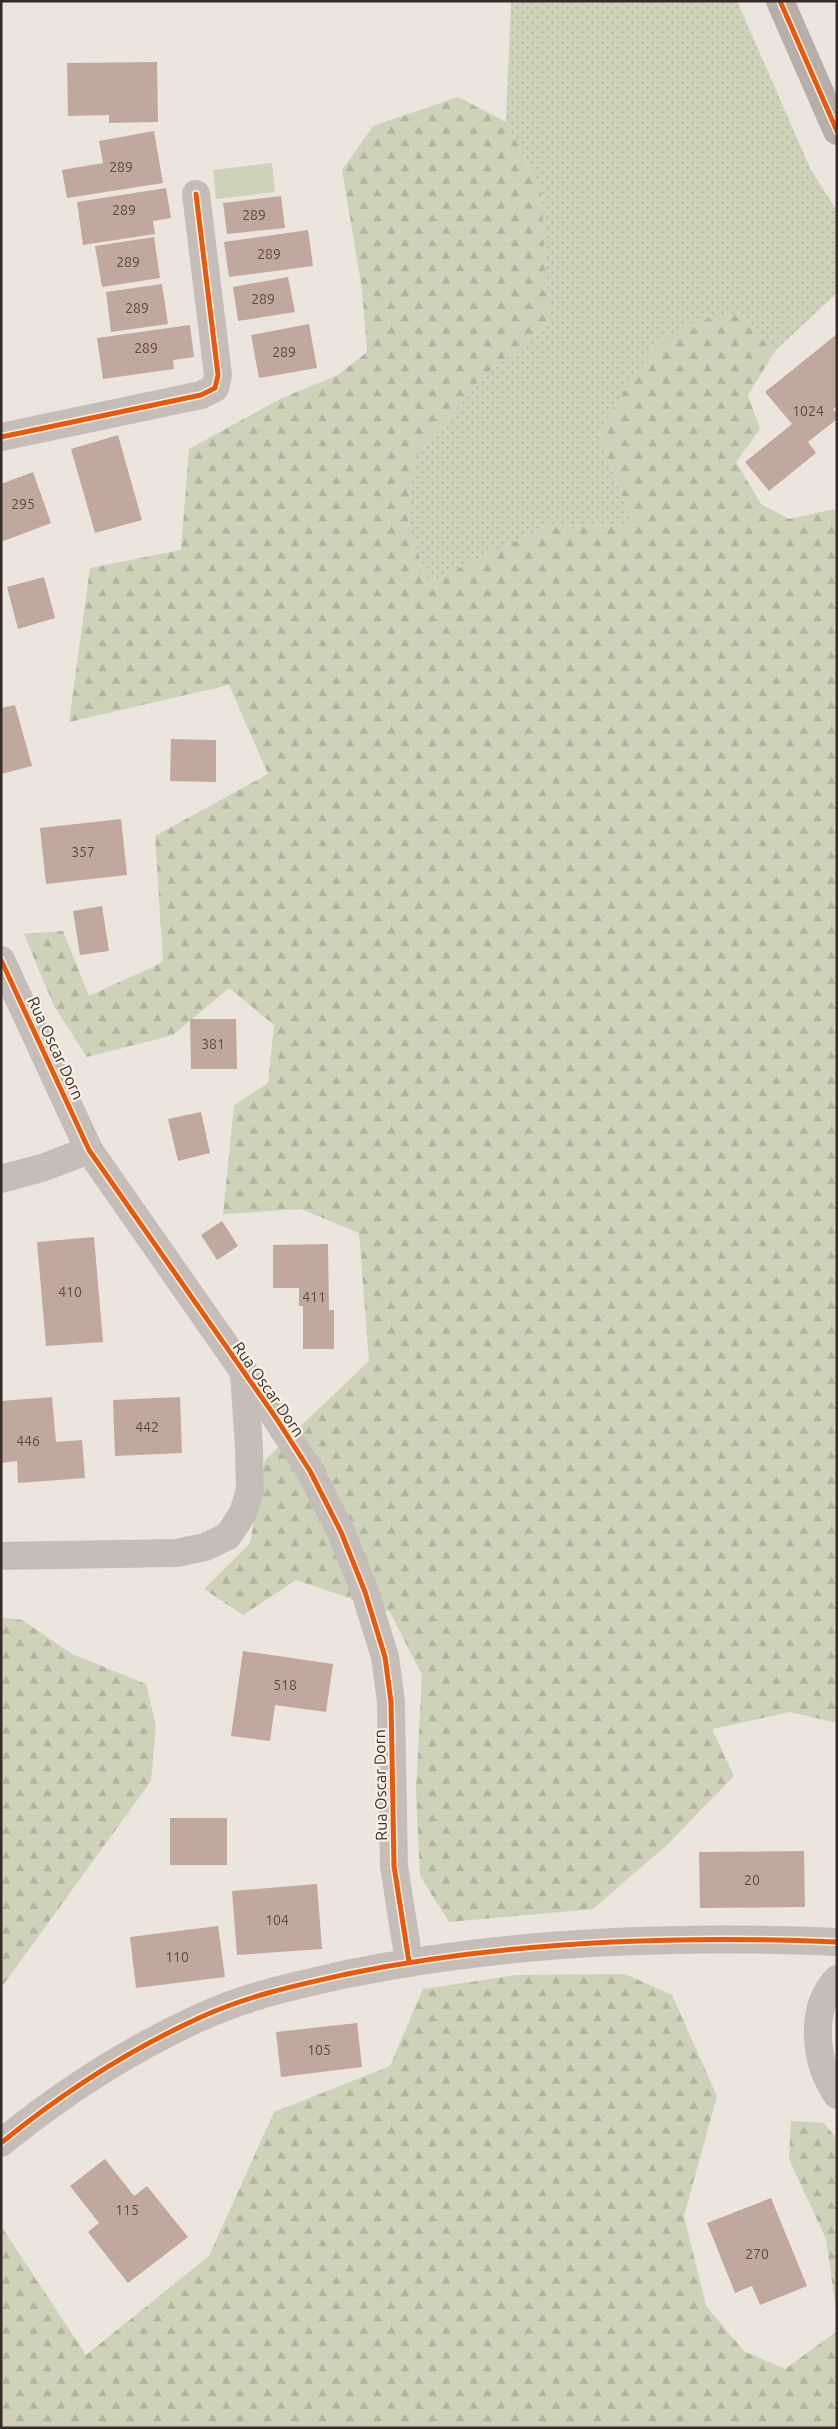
<svg xmlns="http://www.w3.org/2000/svg" width="838" height="2429" font-family="Ubuntu,sans-serif">
	<style>
		.grass { fill: url(#grass-dots) }
		.forest { fill: url(#forest-firs) }
		.park { fill: #cdd2b8 }
		.building { fill: #c1a89f }
		.lines { fill: none; stroke-linecap: round; stroke-linejoin: round }
		.street { stroke: #c5beb8; stroke-width: 28 }
		.secondary { stroke: #b6aea8; stroke-width: 28 }
		.cycleway-casing { stroke: #faf0e5; stroke-width: 8 }
		.cycleway { stroke: #e8590c; stroke-width: 5 }
		.labels { text-anchor: middle; dominant-baseline: central; stroke-width: 4.5; stroke-linejoin: round; paint-order: stroke }
		.number-label { font-size: 14px; fill: #594a44 }
		.street-label { font-size: 16px; fill: #362b26; stroke: #faf0e5 }
	</style>
	<defs>
		<pattern id="grass-dots" width="8" height="8" patternUnits="userSpaceOnUse" patternTransform="scale(1.25)"><rect width="8" height="8" fill="#cdd2b8"/><path d="M2 2h.1M6 6h.1" fill="none" stroke="#b1b49e" stroke-width="1.8" stroke-linecap="round"/></pattern>
		<pattern id="forest-firs" width="22" height="20" patternUnits="userSpaceOnUse" patternTransform="scale(1.25)"><rect width="22" height="20" fill="#cdd2b8"/><path d="M5 1l3.5 6h-7zM16 11l3.5 6h-7z" fill="#b1b49e"/></pattern>
	</defs>
	<rect width="100%" height="100%" fill="#ece5de"/>
	<polygon class="grass" points="511,1 737,1 811,170 837,211 837,293 776,350 740,312 598,431 633,526 549,525 428,583 408,522 414,459 485,375 549,324 541,189 506,122"/>
	<g class="forest">
		<polygon points="458,97 506,122 541,189 549,324 485,375 414,459 408,522 428,583 549,525 633,526 598,431 653,348 685,324 740,312 776,350 748,395 760,429 736,462 761,504 789,519 834,509 837,513 837,1723 790,1712 712,1729 734,1776 668,1844 593,1909 449,1922 420,1876 416,1791 422,1675 390,1612 296,1580 243,1615 204,1589 250,1543 265,1460 369,1361 359,1233 301,1209 223,1214 234,1105 268,1083 274,1025 229,988 173,1035 87,1057 54,1006 24,934 63,931 89,996 163,962 155,836 268,774 229,685 69,722 90,568 181,550 189,449 282,398 338,375 367,352 362,289 342,170 373,126"/>
		<polygon points="1,1617 22,1620 72,1654 146,1684 156,1726 151,1781 1,1988"/>
		<polygon points="625,1974 672,1995 717,2096 684,2216 706,2306 744,2351 785,2369 837,2331 837,2428 1,2428 1,2226 86,2355 209,2256 274,2112 390,2066 423,1989 517,1975"/>
		<polygon points="791,2121 824,2123 837,2139 837,2316 826,2239 789,2159"/>
	</g>
	<polygon class="park" points="272,163 275,192 216,199 213,170"/>
	<g class="building">
		<polygon points="157,62 158,122 109,123 109,115 68,116 67,63"/>
		<polygon points="154,131 163,183 67,198 62,170 103,163 99,141"/>
		<polygon points="166,188 171,218 153,221 155,234 83,245 77,202"/>
		<polygon points="281,196 285,228 227,234 223,203"/>
		<polygon points="308,230 313,266 229,277 224,242"/>
		<polygon points="154,237 160,278 102,287 95,246"/>
		<polygon points="288,277 295,312 238,321 233,287"/>
		<polygon points="162,284 168,324 111,332 106,292"/>
		<polygon points="309,324 317,368 259,378 251,335"/>
		<polygon points="190,325 194,357 173,360 174,369 103,379 97,338"/>
		<polygon points="837,334 837,406 833,409 837,414 837,419 808,442 816,453 769,491 745,462 792,424 765,392"/>
		<polygon points="118,435 142,520 95,533 71,449"/>
		<polygon points="33,472 51,523 1,542 1,484"/>
		<polygon points="44,577 55,618 18,629 7,587"/>
		<polygon points="15,705 32,766 1,774 1,708"/>
		<polygon points="171,739 216,740 216,782 170,781"/>
		<polygon points="121,819 127,875 46,884 40,828"/>
		<polygon points="102,906 109,951 80,955 73,911"/>
		<polygon points="190,1019 236,1019 237,1069 191,1069"/>
		<polygon points="201,1112 210,1153 178,1161 168,1119"/>
		<polygon points="222,1221 238,1246 217,1260 201,1235"/>
		<polygon points="94,1237 103,1342 46,1346 37,1242"/>
		<polygon points="328,1244 329,1310 334,1310 334,1349 303,1349 303,1306 299,1306 299,1288 273,1288 273,1245"/>
		<polygon points="52,1397 56,1442 82,1440 85,1478 18,1483 17,1461 1,1463 1,1401"/>
		<polygon points="180,1397 182,1453 115,1456 113,1400"/>
		<polygon points="243,1651 333,1664 326,1712 275,1705 270,1741 231,1736"/>
		<rect x="170" y="1818" width="57" height="47"/>
		<polygon points="804,1851 805,1907 700,1908 699,1852"/>
		<polygon points="317,1884 322,1949 237,1955 232,1891"/>
		<polygon points="218,1926 225,1977 136,1988 130,1937"/>
		<polygon points="357,2023 362,2067 281,2077 276,2032"/>
		<polygon points="105,2159 134,2196 147,2186 188,2237 128,2283 88,2232 99,2223 70,2186"/>
		<polygon points="771,2198 807,2286 760,2305 752,2286 735,2293 707,2223"/>
	</g>
	<g class="lines">
		<g class="street">
			<polyline points="1,437 201,395 215,388 218,375 196,194"/>
			<polyline points="1,960 89,1150 276,1418 310,1471 341,1532 365,1592 385,1657 391,1702 394,1866 409,1962"/>
			<polyline points="1,1179 42,1168 89,1150"/>
			<polyline points="1,1556 176,1553 205,1547 228,1536 243,1513 250,1490 249,1447 244,1374"/>
			<path d="M837 1979C808 2010 815 2063 837 2095"/>
			<path d="M1 2143C61 2094 129 2050 199 2018 246 1996 297 1985 347 1974 508 1941 673 1935 837 1942"/>
		</g>
		<polyline class="secondary" points="780,1 837,131"/>
		<g class="cycleway-casing">
			<g id="cycleway">
				<polyline points="780,1 837,131"/>
				<polyline points="1,437 201,395 215,388 218,375 196,194"/>
				<polyline points="1,960 89,1150 276,1418 310,1471 341,1532 365,1592 385,1657 391,1702 394,1866 409,1962"/>
				<path d="M1 2143C61 2094 129 2050 199 2018 246 1996 297 1985 347 1974 508 1941 673 1935 837 1942"/>
			</g>
		</g>
		<use href="#cycleway" class="cycleway"/>
	</g>
	<g class="labels">
		<g class="number-label">
			<text x="121" y="167">289</text>
			<text x="124" y="210">289</text>
			<text x="254" y="215">289</text>
			<text x="269" y="254">289</text>
			<text x="128" y="262">289</text>
			<text x="263" y="299">289</text>
			<text x="137" y="308">289</text>
			<text x="146" y="348">289</text>
			<text x="284" y="352">289</text>
			<text x="808" y="411">1024</text>
			<text x="23" y="504">295</text>
			<text x="83" y="852">357</text>
			<text x="213" y="1044">381</text>
			<text x="70" y="1292">410</text>
			<text x="314" y="1297">411</text>
			<text x="147" y="1427">442</text>
			<text x="28" y="1441">446</text>
			<text x="285" y="1685">518</text>
			<text x="752" y="1880">20</text>
			<text x="277" y="1920">104</text>
			<text x="177" y="1957">110</text>
			<text x="319" y="2050">105</text>
			<text x="127" y="2210">115</text>
			<text x="757" y="2254">270</text>
		</g>
		<g class="street-label">
			<text transform="translate(56 1048) rotate(65)">Rua Oscar Dorn</text>
			<text transform="translate(269 1389) rotate(55)">Rua Oscar Dorn</text>
			<text transform="translate(380 1785) rotate(-91)">Rua Oscar Dorn</text>
		</g>
	</g>
	<rect width="838" height="2429" fill="none" stroke="#362b26" stroke-width="5"/>
</svg>
